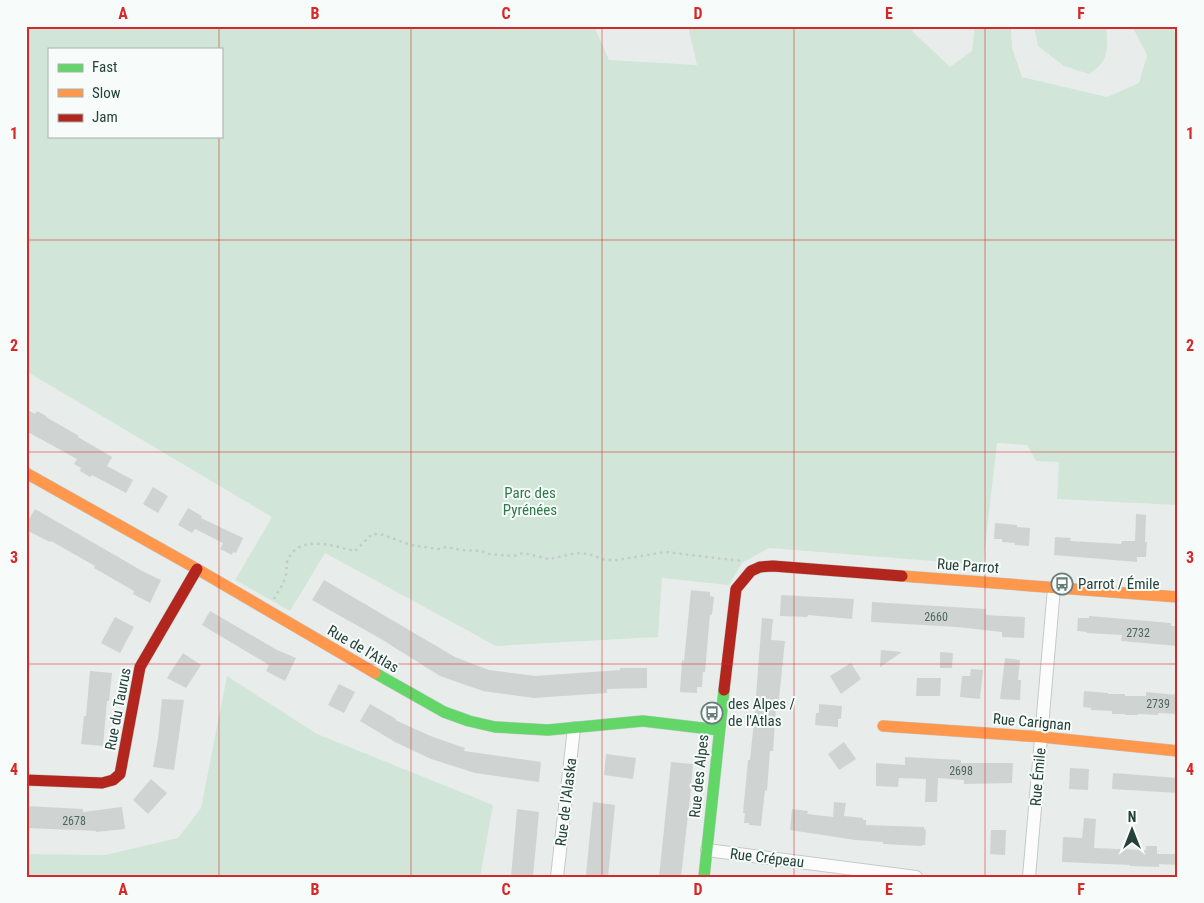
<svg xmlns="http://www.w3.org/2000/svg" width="1204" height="903" font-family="'Roboto Condensed',sans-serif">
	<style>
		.green { fill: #d1e6d8; fill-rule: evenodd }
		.building { fill: #cfd4d2 }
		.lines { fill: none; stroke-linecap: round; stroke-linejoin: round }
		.street-casing { stroke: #c5cac8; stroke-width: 14 }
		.fast-casing { stroke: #c3cbc8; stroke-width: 12 }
		.slow-casing { stroke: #c3cbc8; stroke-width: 12 }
		.jam-casing { stroke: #c3cbc8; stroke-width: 12 }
		.path { stroke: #c3ccca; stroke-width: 2.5; stroke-dasharray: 2.5 4; stroke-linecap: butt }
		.street { stroke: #fcfcfc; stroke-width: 12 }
		.fast { stroke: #63d668; stroke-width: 11 }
		.slow { stroke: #ff974d; stroke-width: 11 }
		.jam { stroke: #b3261e; stroke-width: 11 }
		.grid { fill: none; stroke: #d62828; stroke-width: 1; stroke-opacity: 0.55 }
		.labels { text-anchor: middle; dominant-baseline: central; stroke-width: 4; stroke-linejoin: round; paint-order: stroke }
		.number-label { font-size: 12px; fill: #506761 }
		.park-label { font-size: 15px; fill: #2d7a4b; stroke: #f7fbf9 }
		.street-label { font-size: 15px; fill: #24423a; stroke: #f7fbf9 }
		.poi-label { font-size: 15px; fill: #24423a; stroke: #f7fbf9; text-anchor: start }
		.neatline { fill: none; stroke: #d62828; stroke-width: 2 }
		.grid-label { font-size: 16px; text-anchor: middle; font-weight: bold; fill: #d62828 }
	</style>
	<rect width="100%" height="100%" fill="#e8edeb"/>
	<g class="green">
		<path d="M26 26H594L609 60 697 65 688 26H915L912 31 950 67 972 51 975 26H1015L1011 30 1012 48 1022 77 1107 97 1139 83 1147 55 1132 26H1171L1178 39V505L1057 499 1059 462 1036 461 1027 445 997 443 983 565 769 548 742 563 729 585 662 578 658 637 496 646 325 553 290 611 235 580 272 517 26 371ZM49 49H221V136H49Z"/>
		<path d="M1034 26H1106C1108 48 1110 61 1089 74L1064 66 1038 46Z"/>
		<polygon points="227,676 317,734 493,805 480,877 26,877 26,854 105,855 178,838 201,808"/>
	</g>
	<g class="building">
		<polygon points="26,409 35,414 37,411 46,416 46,417 79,436 78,437 112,457 107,466 133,480 126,493 92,475 90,477 80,471 81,468 74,464 77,459 26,431"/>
		<polygon points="153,487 168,496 158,513 143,504"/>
		<polygon points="188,508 202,516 201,518 243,538 236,553 233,552 232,555 220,549 223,543 195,529 192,533 178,525"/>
		<polygon points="35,509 144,572 161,580 150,603 133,594 134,591 94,568 95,566 51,541 50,542 26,530 26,524"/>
		<polygon points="1136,514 1146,515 1145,542 1147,542 1146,557 1137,557 1137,562 1054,555 1055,537 1071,538 1070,541 1121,544 1122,541 1135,541"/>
		<polygon points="995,523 1017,525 1017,527 1030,528 1029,546 1015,545 1015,543 1002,542 1002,539 994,539"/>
		<polygon points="324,580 455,657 489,670 535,676 620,670 620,668 647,668 647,688 607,689 607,693 534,698 483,691 440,676 381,639 312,600"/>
		<polygon points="691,590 710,592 710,596 714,597 712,615 710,614 705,672 703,672 702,687 697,687 697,693 680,692 682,660 684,661"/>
		<polygon points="781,595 854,599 852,619 808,615 807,617 780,616"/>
		<polygon points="872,602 986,609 986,615 1025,617 1024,638 1002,637 1002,632 957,627 871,622"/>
		<polygon points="210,611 277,650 296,658 285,681 266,671 269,665 202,625"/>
		<polygon points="1089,616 1171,623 1171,626 1178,626 1177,646 1121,641 1122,635 1087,633 1087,632 1077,631 1078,618 1089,618"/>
		<polygon points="115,617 134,627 120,653 101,643"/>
		<polygon points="762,618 773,619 771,640 785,641 778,708 776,708 773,751 770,751 767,791 765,790 761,826 749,825 749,823 744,823 745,813 743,813 748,760 750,760 754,721"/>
		<polygon points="881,650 902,652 880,667"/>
		<polygon points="940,652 953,653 952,668 940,668"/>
		<polygon points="183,653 201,665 186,688 167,678"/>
		<polygon points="1005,658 1020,660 1018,680 1021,680 1020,700 1000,699"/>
		<polygon points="851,663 861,679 841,694 830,676"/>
		<polygon points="971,669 983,670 980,699 960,697 962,676 970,676"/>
		<polygon points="90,671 112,673 109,701 107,701 103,746 81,744 84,716 86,716"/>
		<polygon points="917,678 941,678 940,696 916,696"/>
		<polygon points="339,684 355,692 344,713 328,705"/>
		<polygon points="1084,691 1108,693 1108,694 1125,694 1125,696 1146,696 1146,692 1178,695 1178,714 1158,713 1158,715 1138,714 1138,715 1125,715 1125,714 1112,714 1112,711 1091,710 1091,708 1083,707"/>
		<polygon points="162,699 184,700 174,770 153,767 158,739"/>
		<polygon points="370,704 396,719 395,720 433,737 465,748 464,751 541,762 539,782 475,773 431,759 395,742 360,721"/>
		<polygon points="819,704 842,706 841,719 838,719 838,727 815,725 816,713 819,713"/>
		<polygon points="844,742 856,759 839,770 828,754"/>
		<polygon points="606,754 636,758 633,779 604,775"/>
		<polygon points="905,757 961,760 961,763 1013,763 1012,783 964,784 964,780 938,778 937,802 925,802 926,779 899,778 898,787 876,786 876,763 905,765"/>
		<polygon points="671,762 693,764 690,798 681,877 659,877"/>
		<polygon points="1070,768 1089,769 1088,790 1069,789"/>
		<polygon points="1113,773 1178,778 1178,793 1112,789"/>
		<polygon points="151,779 167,793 148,814 133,800"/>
		<polygon points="593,802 615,805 608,877 586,875"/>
		<polygon points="834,802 846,803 844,816 863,818 863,820 866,820 866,825 924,827 924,829 926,830 925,845 922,845 922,846 883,844 883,842 855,840 790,830 792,809 808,811 807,814 833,817"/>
		<polygon points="26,806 83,809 83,812 122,807 125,829 96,832 96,831 26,828"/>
		<polygon points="517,809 539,812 533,877 511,877"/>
		<polygon points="1084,818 1096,819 1094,848 1146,850 1146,846 1157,846 1157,854 1178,854 1178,865 1159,864 1159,867 1130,866 1130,865 1062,862 1063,837 1082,838"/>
		<polygon points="991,830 1006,830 1005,855 990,854"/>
	</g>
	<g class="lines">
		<g class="street-casing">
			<g id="street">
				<polyline points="707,850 916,877"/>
				<polyline points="557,877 574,728"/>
				<polyline points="1029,877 1054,588"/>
			</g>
		</g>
		<g class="fast-casing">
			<g id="fast">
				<polyline points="375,673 444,712 469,721 495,727 548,730 643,721 719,730"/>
				<polyline points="704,877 724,690"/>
			</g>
		</g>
		<g class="slow-casing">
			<g id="slow">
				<polyline points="26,473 197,569 375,673"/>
				<polyline points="902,576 1178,597"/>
				<polyline points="883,726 1042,737 1178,751"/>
			</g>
		</g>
		<g class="jam-casing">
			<g id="jam">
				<polyline points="724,690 736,589 751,571 760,567 773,566 902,576"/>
				<polyline points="26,780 102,783 113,780 120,774 140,667 197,569"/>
			</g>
		</g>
		<path class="path" d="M274 599C278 591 285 583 286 574 287 569 286 566 287 562 298 533 333 546 355 551L372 534H380L411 545 438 549 447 547 461 550 482 551 489 554 514 556 523 553 549 559 577 553 589 554 605 560H617L666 552 741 561"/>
		<use href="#street" class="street"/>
		<use href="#fast" class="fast"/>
		<use href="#slow" class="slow"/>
		<use href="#jam" class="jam"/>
	</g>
	<path class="grid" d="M219 26V49M411 26V877M602 26V877M794 26V877M985 26V877M219 136V877M26 240H1178M26 452H1178M26 664H1178"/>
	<defs>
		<g id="bus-ring" transform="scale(1.125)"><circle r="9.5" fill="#f7fbf9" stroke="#697e78" stroke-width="1.5"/><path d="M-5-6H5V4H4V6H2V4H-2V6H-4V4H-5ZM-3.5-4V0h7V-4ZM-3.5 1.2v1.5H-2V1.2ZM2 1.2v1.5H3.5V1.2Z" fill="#697e78"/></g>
	</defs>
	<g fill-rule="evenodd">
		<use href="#bus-ring" x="1062" y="584"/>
		<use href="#bus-ring" x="712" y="713"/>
	</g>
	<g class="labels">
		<g class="number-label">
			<text x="936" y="617">2660</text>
			<text x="1138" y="633">2732</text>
			<text x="1158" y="704">2739</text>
			<text x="961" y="771">2698</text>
			<text x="74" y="821">2678</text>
		</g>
		<g class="park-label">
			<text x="530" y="493">Parc des<tspan x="530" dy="17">Pyrénées</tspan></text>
		</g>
		<g class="street-label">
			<text transform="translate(968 566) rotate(4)">Rue Parrot</text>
			<text transform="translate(363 649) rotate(30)">Rue de l'Atlas</text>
			<text transform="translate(118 709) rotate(-79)">Rue du Taurus</text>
			<text transform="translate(1032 722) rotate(5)">Rue Carignan</text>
			<text transform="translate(699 776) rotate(-84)">Rue des Alpes</text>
			<text transform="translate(1038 777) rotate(-85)">Rue Émile</text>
			<text transform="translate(566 802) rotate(-83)">Rue de l'Alaska</text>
			<text transform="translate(767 858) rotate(7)">Rue Crépeau</text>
		</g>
		<g class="poi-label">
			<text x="1078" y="584">Parrot / Émile</text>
			<text x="728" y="704">des Alpes /<tspan x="728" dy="17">de l'Atlas</tspan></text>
		</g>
	</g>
	<rect width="1204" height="903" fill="none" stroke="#f7fbf9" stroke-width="55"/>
	<rect x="48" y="48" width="175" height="90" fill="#f7fbf9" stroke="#a3b1ad"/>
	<rect x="58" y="64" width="25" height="8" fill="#63d668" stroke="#a3b1ad"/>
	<text x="92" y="72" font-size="15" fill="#24423a">Fast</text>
	<rect x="58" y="89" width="25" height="8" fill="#ff974d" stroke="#a3b1ad"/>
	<text x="92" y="98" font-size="15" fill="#24423a">Slow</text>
	<rect x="58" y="114" width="25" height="8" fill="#b3261e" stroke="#a3b1ad"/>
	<text x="92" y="122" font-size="15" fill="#24423a">Jam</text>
	<g transform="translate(1132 830)" stroke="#f7fbf9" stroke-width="4" paint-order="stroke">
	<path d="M0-4L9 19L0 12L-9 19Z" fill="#24423a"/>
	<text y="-8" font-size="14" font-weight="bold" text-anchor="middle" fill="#24423a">N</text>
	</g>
	<rect x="28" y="28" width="1148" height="848" class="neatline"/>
	<g class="grid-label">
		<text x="123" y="19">A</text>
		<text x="315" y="19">B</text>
		<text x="506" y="19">C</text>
		<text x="698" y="19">D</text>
		<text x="889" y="19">E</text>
		<text x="1081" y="19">F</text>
		<text x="14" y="139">1</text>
		<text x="1190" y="139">1</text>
		<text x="14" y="351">2</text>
		<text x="1190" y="351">2</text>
		<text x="14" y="563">3</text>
		<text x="1190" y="563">3</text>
		<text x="14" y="775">4</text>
		<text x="1190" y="775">4</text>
		<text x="123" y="895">A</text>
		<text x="315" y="895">B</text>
		<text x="506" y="895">C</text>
		<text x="698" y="895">D</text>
		<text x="889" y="895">E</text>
		<text x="1081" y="895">F</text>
	</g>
</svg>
